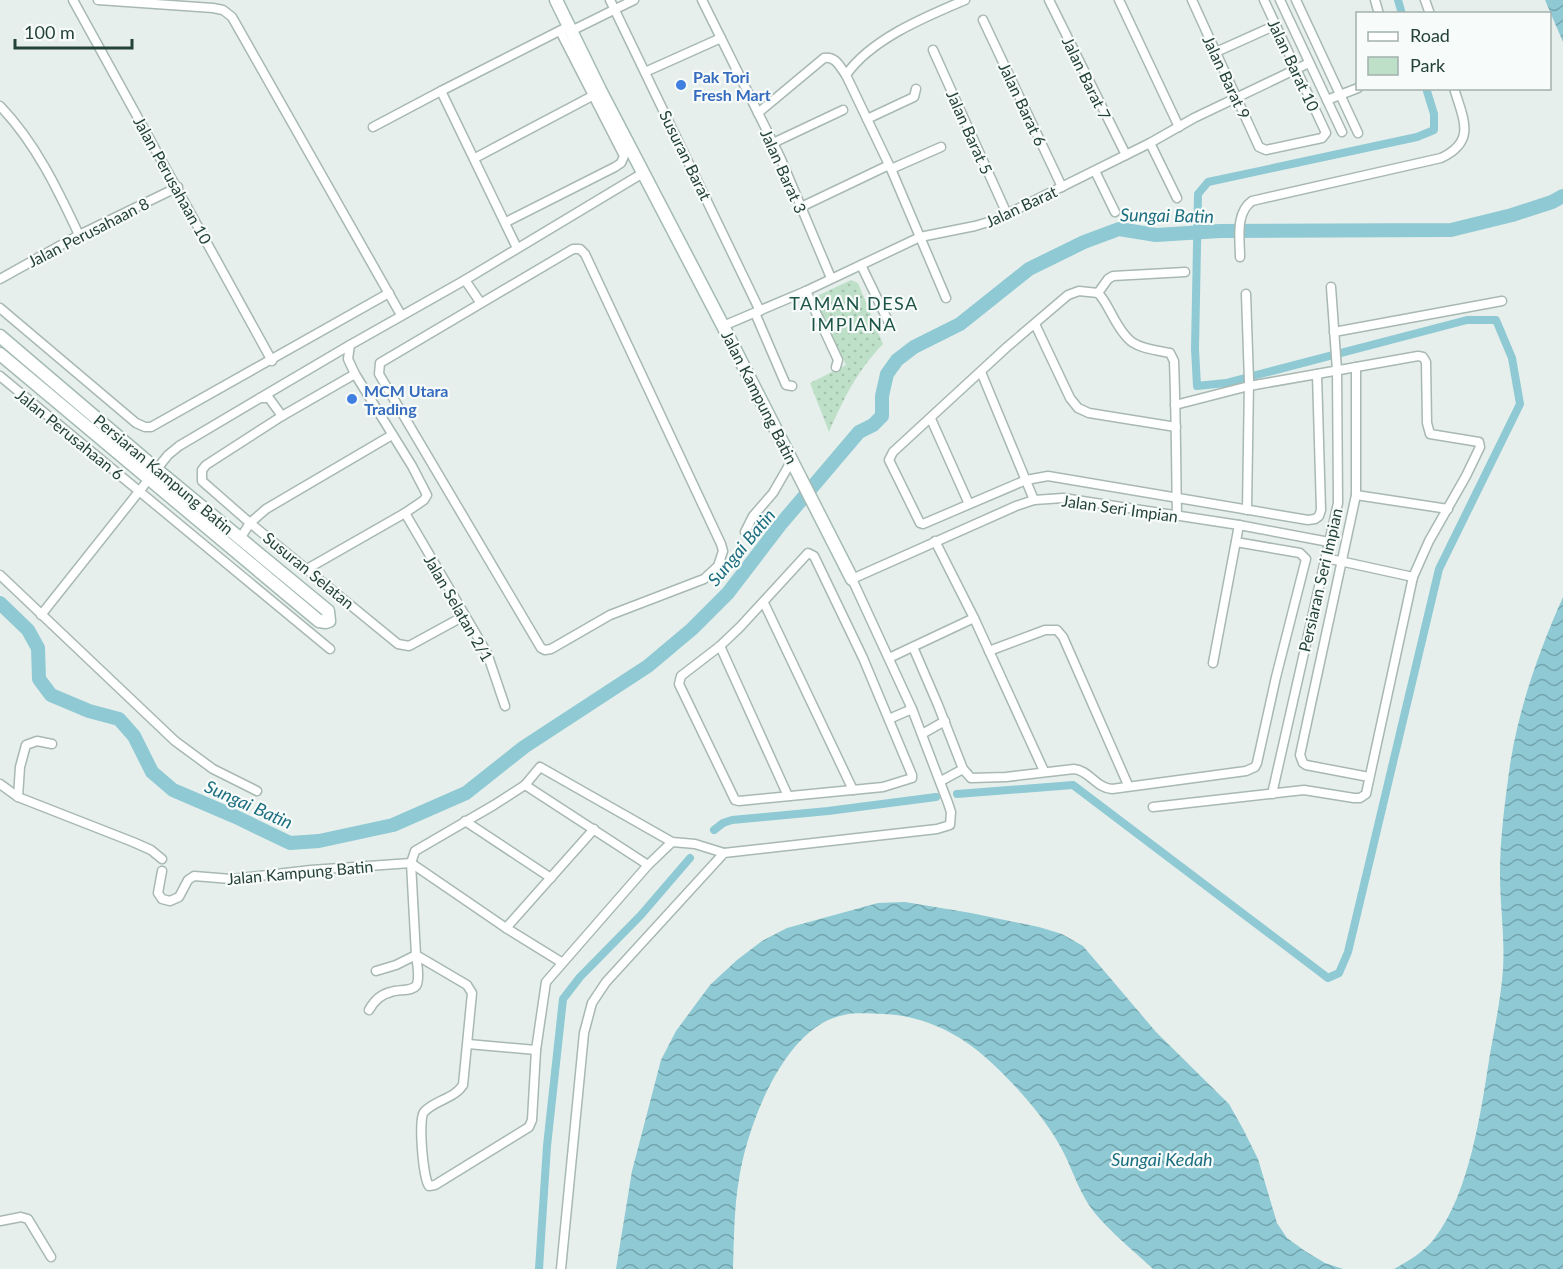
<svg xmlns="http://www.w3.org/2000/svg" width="1563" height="1269" font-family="Lato,sans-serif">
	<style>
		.green { fill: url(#green-dots) }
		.water { fill: url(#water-waves) }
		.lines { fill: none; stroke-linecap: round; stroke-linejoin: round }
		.canal { stroke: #8ec9d4; stroke-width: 8 }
		.river { stroke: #8ec9d4; stroke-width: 14 }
		.street-casing { stroke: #a8b8b2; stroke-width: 11 }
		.secondary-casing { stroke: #a4bbb3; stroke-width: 15 }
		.street { stroke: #fff; stroke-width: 8 }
		.secondary { stroke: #fff; stroke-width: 12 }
		.shop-dot { fill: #3f7fe0; stroke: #f7fbf9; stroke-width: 2 }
		.labels { text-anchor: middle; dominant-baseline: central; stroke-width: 4.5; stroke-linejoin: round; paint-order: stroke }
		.street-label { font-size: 16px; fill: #24423a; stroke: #f7fbf9 }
		.shop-label { font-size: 16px; font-weight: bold; fill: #366cbe; stroke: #f7fbf9; text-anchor: start }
		.water-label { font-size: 18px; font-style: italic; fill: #1c6f80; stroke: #f7fbf9 }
		.neighbourhood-label { font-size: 18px; letter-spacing: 1.5px; fill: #1f5548; stroke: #f7fbf9 }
	</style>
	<defs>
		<pattern id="green-dots" width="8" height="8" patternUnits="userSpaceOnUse" patternTransform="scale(1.5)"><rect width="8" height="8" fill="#bfe0c8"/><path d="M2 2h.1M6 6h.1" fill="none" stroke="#a4c1ad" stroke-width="1.8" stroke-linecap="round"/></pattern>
		<pattern id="water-waves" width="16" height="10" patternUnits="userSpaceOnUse" patternTransform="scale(1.5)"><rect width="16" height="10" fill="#8ec9d4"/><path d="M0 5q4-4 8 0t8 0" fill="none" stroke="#74a5ad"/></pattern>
	</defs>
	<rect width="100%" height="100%" fill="#e6efeb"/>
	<path class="green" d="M851 280 858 283 883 344C857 371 844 398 829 432L810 383 846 365 816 301 817 296Z"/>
	<g class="water">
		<polygon points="1545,0 1563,0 1563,42"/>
		<path d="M1563 597V1269H1394C1408 1261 1424 1252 1434 1239 1470 1193 1481 1111 1490 1054 1495 1026 1501 998 1503 969 1505 937 1500 906 1500 874 1500 838 1505 801 1510 765 1519 707 1539 651 1563 597Z"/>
		<path d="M905 902 971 913 1039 927 1062 934 1083 946 1156 1032 1229 1104 1243 1129 1258 1159 1277 1223 1287 1238 1305 1251 1325 1263 1343 1269H1153C1133 1250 1111 1233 1094 1212 1078 1192 1072 1166 1059 1144 1043 1116 1019 1089 996 1067 966 1037 928 1016 884 1014 871 1014 857 1012 844 1015 784 1026 747 1126 739 1179 734 1208 734 1239 733 1269H616L632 1171 661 1060 676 1031 710 985 737 960 762 941 787 928 878 903Z"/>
	</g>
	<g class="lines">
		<g class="canal">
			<polyline points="1398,0 1402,14"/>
			<polyline points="957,794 1073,785 1328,978 1339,973 1348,952 1439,569 1520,404 1512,358 1496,320 1467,320 1226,383 1197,386 1195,349 1198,194 1208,182 1417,137 1434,130 1434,114 1426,88"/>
			<polyline points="714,830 723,823 732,820 828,811 936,797"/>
			<polyline points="539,1269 547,1146 563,999 580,977 641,915 690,858"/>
		</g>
		<polyline class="river" points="0,603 28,630 38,648 39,679 51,695 89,711 119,719 134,736 152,772 173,790 236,817 290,843 319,841 393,825 466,793 524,747 648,666 692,629 728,593 780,525 859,432 873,425 882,416 882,396 887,374 897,360 914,347 960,324 1029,269 1084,242 1119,229 1156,235 1220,231 1451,230 1512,215 1552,202 1563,196"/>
		<g class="street-casing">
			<g id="street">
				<polyline points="73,0 272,361"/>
				<polyline points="98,0 213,8 223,10 232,17 401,315"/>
				<polyline points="610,0 760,311"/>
				<polyline points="702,0 780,157 831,278"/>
				<polyline points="1049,0 1126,155"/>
				<polyline points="1119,0 1179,127"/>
				<polyline points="1192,0 1259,147 1266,150 1322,138 1326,133 1264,0"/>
				<polyline points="1280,0 1342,132"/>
				<polyline points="1296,0 1358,133"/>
				<polyline points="1375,0 1379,14"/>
				<polyline points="1425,0 1430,14"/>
				<polyline points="983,20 1062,187"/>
				<polyline points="571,31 634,0"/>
				<polyline points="933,50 1007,214"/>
				<polyline points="1216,52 1276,25"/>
				<polyline points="645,72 721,38"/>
				<polyline points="1327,100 1358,88"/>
				<path d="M0 106C35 142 58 190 79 235"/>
				<path d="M758 113 824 58C836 56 840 67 846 75"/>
				<polyline points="867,119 914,97 916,89"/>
				<polyline points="373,127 441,91"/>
				<polyline points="773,143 843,110"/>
				<polyline points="1150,143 1177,198"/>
				<polyline points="475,158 596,94"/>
				<polyline points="891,169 941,147"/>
				<polyline points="1095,171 1115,212"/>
				<polyline points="801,207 889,165"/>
				<polyline points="506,222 615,167 621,163 624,156 560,31"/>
				<polyline points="517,248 441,91 569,26"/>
				<polygon points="573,249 580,249 585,254 721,544 723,551 718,566 704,579 610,615 551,649 545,650 541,648 379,374 380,363"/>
				<path d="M1240 257C1240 239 1235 213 1252 201L1441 158C1477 141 1463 119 1454 88"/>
				<polyline points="861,265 888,321"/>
				<polyline points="0,279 79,235 178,187"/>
				<polyline points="465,280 480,302"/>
				<polyline points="806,291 838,360 836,367"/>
				<polyline points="1098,293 1108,279 1113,276 1185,272"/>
				<polyline points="1246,294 1249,381 1247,510"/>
				<path d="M946 298 891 169 846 75C871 39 925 17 965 0"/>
				<polyline points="0,308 136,423 145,427 151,427 389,293"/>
				<polyline points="755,313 786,385 792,386"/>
				<polyline points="1035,324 1070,398 1078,408 1089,413 1176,427"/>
				<polyline points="723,326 806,291 920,237 975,226 995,220 1150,143 1194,118 1309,63"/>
				<polyline points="1334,332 1502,301"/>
				<polyline points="1356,367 1356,495 1300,755 1303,763 1306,765 1369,777"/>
				<polyline points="981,372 1034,500"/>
				<polyline points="355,374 282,416 206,465 202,470 202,481 250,523 398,644 409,646 464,616"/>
				<polyline points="0,376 330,649"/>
				<polyline points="260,398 350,345"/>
				<polyline points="1175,405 1249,386 1317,374"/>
				<polyline points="931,419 969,504"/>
				<polyline points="1356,495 1448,509"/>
				<polyline points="405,513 487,653 505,706"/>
				<polyline points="745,532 753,516 773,493 792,460"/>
				<polyline points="241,537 250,523 266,509 392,435"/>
				<polyline points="935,541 974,618 1044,771"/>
				<polygon points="808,553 814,556 863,658 912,775 912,778 883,787 739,801 735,800 679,684 681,676 720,646 740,627"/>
				<polyline points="1326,558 1413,577"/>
				<polyline points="307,569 405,513 424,500 427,495 412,466 355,374 348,359 350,345 465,280 643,173"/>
				<polyline points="0,575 175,741 213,769 257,791"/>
				<polyline points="764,603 853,790"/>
				<polyline points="41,615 168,455 179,446 260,398 269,398 282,416"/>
				<polyline points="720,646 788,796"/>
				<path d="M913 647 938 705 963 769 971 778 1006 777 1074 769C1089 770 1096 788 1112 789L1246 771 1255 767 1257 763 1276 677 1306 559 1300 553 1236 542"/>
				<polyline points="989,651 1045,630 1057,630 1063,637 1128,785"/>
				<polyline points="889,658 974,618"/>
				<polyline points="1213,663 1239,525"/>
				<polyline points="889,719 912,709"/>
				<polyline points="922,734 945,721"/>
				<polyline points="941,781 963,769"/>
				<polyline points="0,784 18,797 133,842 151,850 162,859"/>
				<polyline points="525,785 648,865"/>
				<polyline points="1272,794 1338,503 1337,370 1331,287"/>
				<polyline points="18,797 20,767 26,745 37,741 52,744"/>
				<path d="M1153 807 1304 790 1354 798H1360L1366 794 1413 577 1429 541 1466 476 1480 447 1479 442 1430 434 1427 423 1426 362 1423 357 1418 356 1317 374 1321 510 1319 516 1315 519 1308 520 1048 476 1026 480 923 524 920 523 889 460 893 452 1007 347 1068 295 1079 291 1098 293C1104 299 1107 306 1111 313 1129 347 1134 346 1170 353L1174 361C1176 413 1176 464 1177 516"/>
				<polyline points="465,821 551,878"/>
				<path d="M672 842 648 865 546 982 536 1050 532 1120 529 1127 435 1185 429 1186C423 1178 418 1119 424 1112 435 1100 454 1099 463 1085L472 993 467 985 416 955 411 863 415 851 494 805 525 785 540 767 672 842 695 844 724 853"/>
				<polyline points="411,863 506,928 561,962"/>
				<polyline points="162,871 158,893 162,899 170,901 179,897 188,880 194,876 231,879 311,870 411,863"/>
				<polyline points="506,928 594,829"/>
				<path d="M369 1010C374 1001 381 994 391 992 399 989 414 992 417 984 420 976 417 963 416 955L396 965 376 971"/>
				<polyline points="468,1044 536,1050"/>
				<polyline points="0,1221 21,1217 28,1219 51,1257"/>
				<polyline points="561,1269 584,1033 592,1003 606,982 724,853 937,829 950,825 951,812 948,803 912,709 852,579 1016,506 1034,500 1063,498 1239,525 1329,542"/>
			</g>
		</g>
		<g class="secondary-casing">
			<g id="secondary">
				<polyline points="556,0 600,90 723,326 852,579"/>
				<polyline points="0,336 156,469 328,611 329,621 326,622 319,621 0,354"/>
			</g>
		</g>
		<use href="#street" class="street"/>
		<use href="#secondary" class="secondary"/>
	</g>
	<g class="shop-dot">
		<circle cx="681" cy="85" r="6"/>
		<circle cx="352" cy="399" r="6"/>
	</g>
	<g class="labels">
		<g class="street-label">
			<text transform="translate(1294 65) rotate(65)">Jalan Barat 10</text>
			<text transform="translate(1227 77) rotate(65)">Jalan Barat 9</text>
			<text transform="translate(1087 78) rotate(64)">Jalan Barat 7</text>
			<text transform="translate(1023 104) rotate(65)">Jalan Barat 6</text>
			<text transform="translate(970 132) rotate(66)">Jalan Barat 5</text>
			<text transform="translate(686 155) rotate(64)">Susuran Barat</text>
			<text transform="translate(784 171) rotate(66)">Jalan Barat 3</text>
			<text transform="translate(173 180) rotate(61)">Jalan Perusahaan 10</text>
			<text transform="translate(1021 206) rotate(-25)">Jalan Barat</text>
			<text transform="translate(88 232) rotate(-27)">Jalan Perusahaan 8</text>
			<text transform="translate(760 397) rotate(63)">Jalan Kampung Batin</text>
			<text transform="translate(70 434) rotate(39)">Jalan Perusahaan 6</text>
			<text transform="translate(164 474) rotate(40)">Persiaran Kampung Batin</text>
			<text transform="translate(1120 508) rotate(8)">Jalan Seri Impian</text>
			<text transform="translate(309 570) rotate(39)">Susuran Selatan</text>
			<text transform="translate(1320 580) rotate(-77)">Persiaran Seri Impian</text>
			<text transform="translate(459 608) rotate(60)">Jalan Selatan 2/1</text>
			<text transform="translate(300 872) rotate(-5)">Jalan Kampung Batin</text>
		</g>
		<g class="shop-label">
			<text x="693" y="76">Pak Tori<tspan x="693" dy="18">Fresh Mart</tspan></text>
			<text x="364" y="390">MCM Utara<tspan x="364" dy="18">Trading</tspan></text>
		</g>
		<g class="water-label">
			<text transform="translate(1167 215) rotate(1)">Sungai Batin</text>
			<text transform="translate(741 547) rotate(-50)">Sungai Batin</text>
			<text transform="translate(249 804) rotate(24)">Sungai Batin</text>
			<text x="1162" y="1159">Sungai Kedah</text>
		</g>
		<g class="neighbourhood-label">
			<text x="854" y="303">TAMAN DESA<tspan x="854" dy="21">IMPIANA</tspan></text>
		</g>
	</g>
	<rect x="1356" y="12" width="195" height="78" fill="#f7fbf9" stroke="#a3b1ad" stroke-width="1.5"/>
	<rect x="1368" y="32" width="30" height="9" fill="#ffffff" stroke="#a3b1ad" stroke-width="1.5"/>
	<text x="1410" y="42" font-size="18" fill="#24423a">Road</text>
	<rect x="1368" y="57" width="30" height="18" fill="#bfe0c8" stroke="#a3b1ad" stroke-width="1.5"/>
	<text x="1410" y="72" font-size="18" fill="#24423a">Park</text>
	<path d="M15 39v9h117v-9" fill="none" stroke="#24423a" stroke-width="3"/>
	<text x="24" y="39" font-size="18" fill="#24423a" stroke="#f7fbf9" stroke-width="4.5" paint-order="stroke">100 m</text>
</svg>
